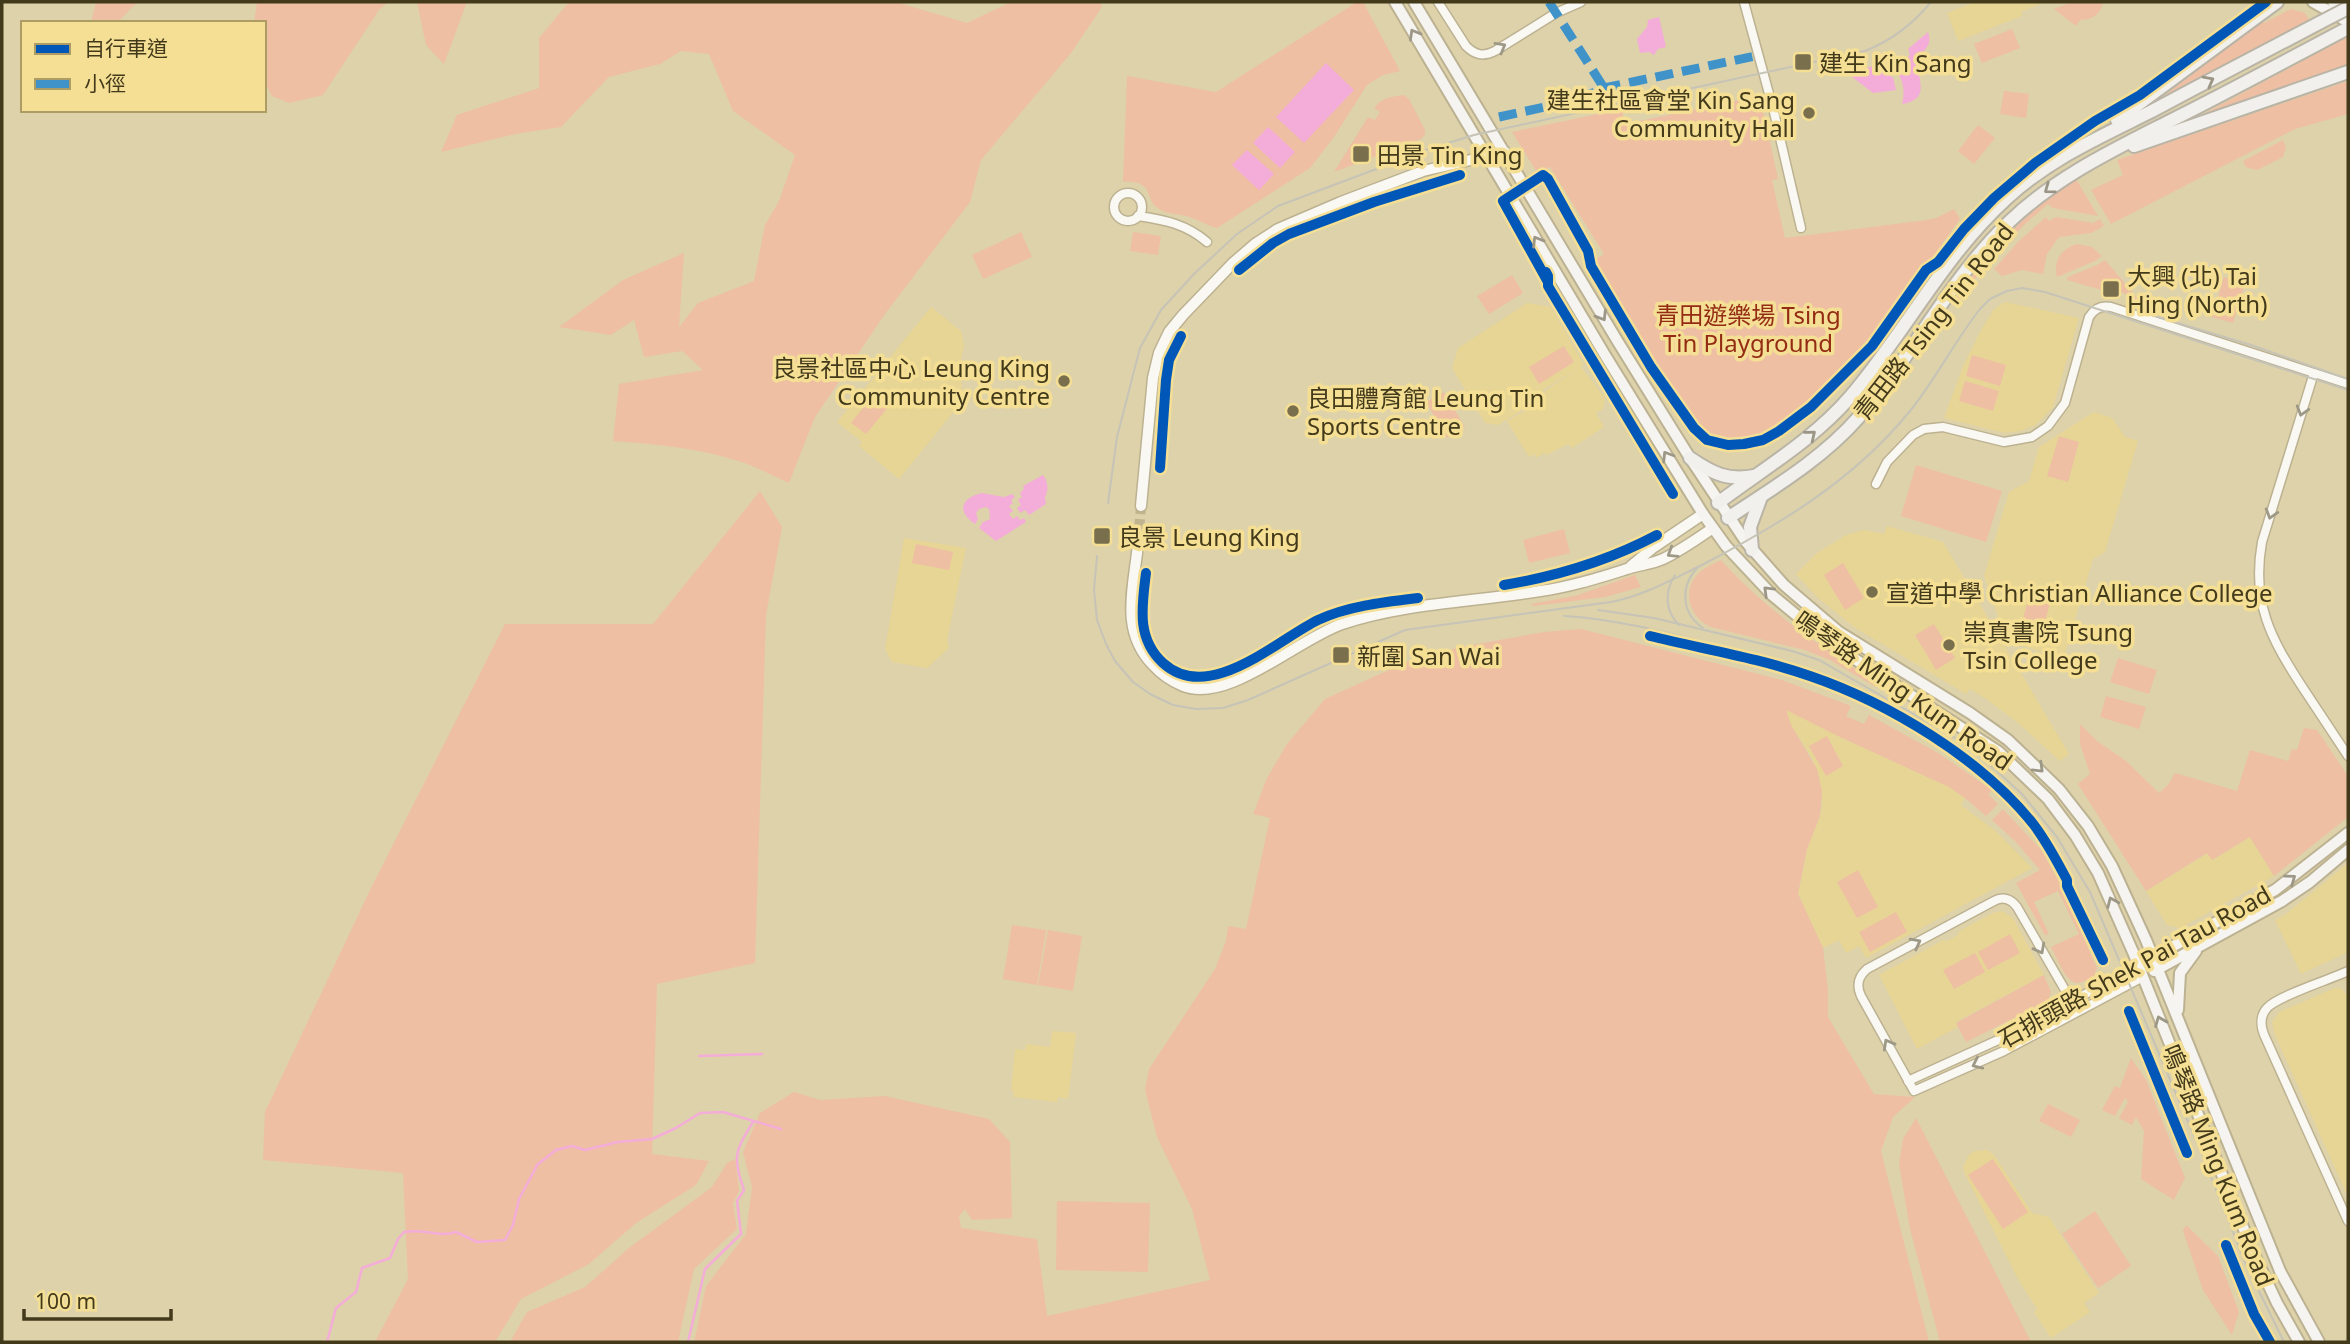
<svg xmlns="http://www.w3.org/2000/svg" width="2350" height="1344" font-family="'Noto Sans','Noto Sans TC',sans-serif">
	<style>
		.built { fill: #e7d595 }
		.green { fill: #eebfa3 }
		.water { fill: #f4add8 }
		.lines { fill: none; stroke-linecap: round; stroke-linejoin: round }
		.stream { stroke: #f4add8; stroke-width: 2.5 }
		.tertiary-tunnel { stroke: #bfb48d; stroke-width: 10; stroke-dasharray: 10 5; stroke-linecap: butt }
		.minor-casing { stroke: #bcb292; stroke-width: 11 }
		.tertiary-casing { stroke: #bcb292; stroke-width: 13 }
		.secondary-casing { stroke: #bcb292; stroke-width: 14 }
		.primary-casing { stroke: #b9b4a6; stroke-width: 16 }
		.minor { stroke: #faf8f2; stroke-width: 8 }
		.tertiary { stroke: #faf8f2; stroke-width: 10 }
		.secondary { stroke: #f5f4f0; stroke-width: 10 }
		.primary { stroke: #f1f0ec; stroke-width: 12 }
		.tram { stroke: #c6c3b7; stroke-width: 2 }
		.primary-bridge-casing { stroke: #b9b4a6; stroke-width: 16; stroke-linecap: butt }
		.primary-bridge { stroke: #f1f0ec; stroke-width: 12 }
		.quiet { stroke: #4093c9; stroke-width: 9; stroke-dasharray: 18 9; stroke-linecap: butt }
		.cycleway-casing { stroke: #f4df94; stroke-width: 15 }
		.cycleway { stroke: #0057b8; stroke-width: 10 }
		.oneway { stroke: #9c9786 }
		.oneway2 { stroke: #9e9986 }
		.oneway3 { stroke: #9a9584 }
		.poi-dot { fill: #796f4d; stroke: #f4df94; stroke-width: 2.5 }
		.labels { text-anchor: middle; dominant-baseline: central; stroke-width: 7; stroke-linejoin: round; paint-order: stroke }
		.poi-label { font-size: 24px; fill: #433a1b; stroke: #f4df94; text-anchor: start }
		.park-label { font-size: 24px; fill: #942c14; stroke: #f4df94 }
		.street-label { font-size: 24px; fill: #433a1b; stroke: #f4df94 }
	</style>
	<rect width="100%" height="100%" fill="#ded2aa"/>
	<g class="built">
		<polygon points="1975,2 2045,2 2021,12 2022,16 1958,41 1947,13"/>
		<polygon points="2005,302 2079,318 2053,407 2036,425 2021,431 2005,433 1944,418 1963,366 1981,330 1994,309"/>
		<polygon points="1527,303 1551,307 1584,365 1581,367 1605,398 1603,409 1596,413 1604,427 1572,448 1568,444 1547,455 1544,453 1536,458 1535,454 1529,457 1507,421 1528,409 1531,400 1541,401 1546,390 1580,368 1544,389 1539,400 1530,398 1526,408 1498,425 1485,423 1452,368 1458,348"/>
		<polygon points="931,307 961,331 964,345 959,370 964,399 899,479 859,446 862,442 837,422"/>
		<polygon points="2094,412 2112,418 2125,437 2138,441 2105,552 2093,559 2063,660 2015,643 2001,625 1984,576 2009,492 2029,481 2039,447"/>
		<polygon points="1887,526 1943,542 2069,754 2060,761 2017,722 1986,699 1970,689 1966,694 1854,627 1817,597 1796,574 1817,553 1846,535 1864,530 1884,534"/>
		<polygon points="904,538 966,548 947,640 949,648 927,668 892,662 885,649"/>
		<polygon points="1786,709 1838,736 1949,787 1965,798 1961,805 1997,832 2032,868 1866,958 1859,946 1846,953 1839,940 1823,948 1798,894 1807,849 1820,816 1822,804 1820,780 1812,758 1791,725"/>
		<polygon points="2250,837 2274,876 2184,926 2178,928 2167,925 2146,891 2208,853 2213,860"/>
		<polygon points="2348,863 2348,952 2301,974 2275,920 2286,914"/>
		<polygon points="2002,911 2013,918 2044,975 1956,1022 1958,1027 1917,1049 1879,975 1943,940 1947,941 1958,935 1959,931 1993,913"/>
		<polygon points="2335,988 2342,989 2348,997 2348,1197 2275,1035 2272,1022 2279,1012"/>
		<polygon points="1052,1031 1076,1033 1068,1099 1058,1097 1057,1102 1013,1097 1014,1091 1011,1090 1015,1049 1025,1050 1026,1044 1050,1047"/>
		<polygon points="1987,1150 1994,1155 2032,1213 2049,1217 2099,1293 2084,1303 2090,1312 2051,1338 2034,1312 2037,1309 2018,1279 1965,1174 1963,1167 1969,1155 1975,1151"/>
	</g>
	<g class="green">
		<polygon points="96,2 137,2 117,23 91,23"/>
		<polygon points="257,2 388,2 379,10 323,95 289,103 272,96 264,81 264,23 254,23"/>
		<polygon points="417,2 467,2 444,64 426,45"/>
		<path d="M569 2H896L967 23 1011 2H1100L1102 7 1071 53 981 160 970 202 885 314 815 417 789 483C773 476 756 466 738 461 698 448 655 444 613 441L619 384 703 370 682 351 644 357 634 320 611 335 559 327 623 280 684 253 679 327 698 303 754 281 765 225 779 201 795 155 733 111 709 54 681 51 660 64 609 77 561 127 515 134 441 152 457 115 539 88V38Z"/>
		<path d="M1357 2H1363L1400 71 1383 75 1367 85 1334 137 1310 168 1217 228C1206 225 1197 219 1186 216 1178 214 1167 214 1159 209 1144 201 1156 180 1123 182L1127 76 1216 92Z"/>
		<path d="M2072 2H2103C2101 14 2093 20 2080 20L2076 26 2054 9Z"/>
		<polygon points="2291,9 2305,13 2310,22 2164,96 2260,20 2264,23"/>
		<polygon points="2012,29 2020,48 1982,63 1974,44"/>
		<polygon points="2347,37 2348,65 2196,118"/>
		<polygon points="2348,81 2348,114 2295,129 2111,224 2091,190 2123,175 2117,160"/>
		<polygon points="2004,91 2029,94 2026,118 2000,114"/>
		<path d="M1404 95 1409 99 1425 130V135L1421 139 1334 172 1368 117 1375 120 1380 112 1374 108C1383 97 1391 97 1404 95Z"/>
		<polygon points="1760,96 1778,179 1772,180 1785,238 1927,220 1936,218 1954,209 1960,219 1887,321 1808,404 1785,426 1764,436 1740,442 1710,438 1697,428 1593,261 1604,254 1550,167 1538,174 1512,132 1622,109 1625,124"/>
		<polygon points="1978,125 1995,138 1974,164 1958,151"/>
		<polygon points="2283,140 2286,147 2283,157 2257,170 2246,167 2243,161"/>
		<path d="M2076 179 2098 216 2053 208 2048 204C2011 235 1982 267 1955 306L1952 304C1986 253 2025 212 2076 179Z"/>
		<polygon points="2046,217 2049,221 2056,217 2093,223 2100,219 2104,226 2091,233 2059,237 2047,254 2043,274 2022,270 2002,276 1994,269 2018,242"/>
		<polygon points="1021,232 1032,257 983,279 972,255"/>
		<polygon points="1133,232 1161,236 1158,255 1130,251"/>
		<path d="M2077 244 2092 247 2102 256 2095 261 2057 277C2053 260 2061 249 2077 244Z"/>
		<polygon points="2105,260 2139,300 2121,292 2119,295 2067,280 2068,277 2097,265"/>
		<polygon points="1512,275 1523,293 1489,314 1477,296"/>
		<polygon points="2224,277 2245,284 2233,323 2212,317"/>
		<polygon points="1564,346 1574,362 1539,384 1529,367"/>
		<polygon points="1972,355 2006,365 2000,386 1966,376"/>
		<polygon points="1965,381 1999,391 1993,411 1959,401"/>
		<polygon points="1444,392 1465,427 1447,438 1426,402"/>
		<polygon points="875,393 890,405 866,434 851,423"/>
		<polygon points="2059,436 2079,442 2068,482 2047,476"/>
		<polygon points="1916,465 2002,491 1986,542 1901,516"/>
		<polygon points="760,491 782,527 766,615 755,963 657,984 652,1154 709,1161 696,1185 636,1223 589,1264 521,1299 495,1342 375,1342 408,1279 403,1173 263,1160 265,1112 371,888 505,624 653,624"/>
		<polygon points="1564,529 1570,553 1529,563 1523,540"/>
		<polygon points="916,544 953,552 949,570 912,563"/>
		<path d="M1721 560C1767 611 1819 646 1877 682L1876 687 1830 660 1805 650 1711 627C1691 618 1681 593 1697 575 1703 568 1713 564 1721 560Z"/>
		<polygon points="1843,563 1864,598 1845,610 1824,575"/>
		<polygon points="1635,575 1641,587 1605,597 1534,606 1531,604 1575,596"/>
		<polygon points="2029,598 2050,604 2039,641 2018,635"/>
		<polygon points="1934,624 1955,658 1936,670 1915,635"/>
		<polygon points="1581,629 1782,680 1851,706 1846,716 1864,724 1869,715 1938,753 1992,790 1988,794 1998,804 1986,816 1965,798 1949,787 1838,736 1786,710 1791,725 1817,769 1822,792 1820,816 1807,849 1798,894 1823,948 1828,989 1828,1017 1874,1094 1915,1097 1893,1117 1881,1151 1929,1342 694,1342 706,1286 746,1234 752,1187 743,1152 760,1113 794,1092 820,1100 885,1096 989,1119 1010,1142 1012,1218 972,1220 965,1209 959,1216 961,1228 1037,1239 1047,1316 1210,1280 1192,1209 1157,1137 1145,1090 1149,1069 1215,969 1226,941 1228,926 1246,929 1270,818 1253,814 1267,778 1287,744 1325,699 1411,660 1461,647 1544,632"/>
		<polygon points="2118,658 2157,670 2149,694 2110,682"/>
		<polygon points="2106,696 2146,707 2139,729 2100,717"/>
		<polygon points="2080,724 2097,741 2126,761 2159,793 2168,785 2175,773 2237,791 2250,750 2288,761 2292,749 2297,750 2304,728 2317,730 2348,776 2348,817 2274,876 2250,837 2212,860 2207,853 2146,891 2078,784 2090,774 2080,744"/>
		<polygon points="1827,736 1843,766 1826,776 1809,746"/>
		<path d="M2003 809 2042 851 2059 882 2097 968 2094 976C2090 978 2084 982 2078 983 2065 983 2057 957 2051 947L2079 934 2058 891 2034 902 2049 934 2045 935 2016 883 2040 870 2015 841 1992 820Z"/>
		<polygon points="1858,870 1878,907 1857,918 1837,882"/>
		<polygon points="1896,912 1907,932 1870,952 1859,932"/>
		<polygon points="1012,925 1046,930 1037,985 1003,979"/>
		<polygon points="1048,930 1082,936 1073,991 1038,985"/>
		<polygon points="2010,934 2020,953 1988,970 1978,952"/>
		<polygon points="1975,953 1985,972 1954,989 1943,970"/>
		<polygon points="2044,975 2051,992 2048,1001 1966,1042 1956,1023"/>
		<polygon points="2131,1058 2146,1080 2185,1178 2174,1200 2141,1179 2144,1131 2136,1117 2132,1125 2119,1118 2128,1102 2125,1098 2115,1116 2102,1110 2115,1086 2120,1088"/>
		<polygon points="2048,1104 2080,1120 2071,1137 2039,1121"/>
		<polygon points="1916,1118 2031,1342 1940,1342 1910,1229 1899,1164 1903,1139"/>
		<polygon points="735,1159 739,1191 733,1203 737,1229 694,1269 678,1342 510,1342 527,1312 585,1287 629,1248 712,1187 727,1163"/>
		<polygon points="1993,1159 2028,1212 2003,1229 1968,1175"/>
		<polygon points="1057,1201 1150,1203 1148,1272 1056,1270"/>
		<polygon points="2095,1211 2131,1266 2098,1288 2062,1234"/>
		<polygon points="2186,1225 2218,1256 2239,1312 2232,1335 2203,1290 2183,1231"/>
	</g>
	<g class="water">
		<polygon points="1659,17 1666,47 1658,49 1654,55 1649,52 1640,53 1637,39 1647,27 1648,20"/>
		<path d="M1928 32C1933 47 1923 49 1917 60 1917 79 1932 99 1902 104 1907 86 1900 72 1887 61L1895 57 1899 61 1907 59 1910 54 1908 49Z"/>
		<polygon points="1326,63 1354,90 1304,143 1276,117"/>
		<polygon points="1877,65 1893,78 1896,90 1873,93 1847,73"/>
		<polygon points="1268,127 1295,152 1280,168 1253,143"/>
		<polygon points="1247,150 1274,174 1259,190 1232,165"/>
		<path d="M1043 475C1048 482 1049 489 1045 497L1046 504 1029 515 1025 510 1020 513 1017 508 1021 505 1018 500 1022 497 1020 493 1024 489 1023 486Z"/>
		<path d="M982 493 1004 497 1012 494 1015 497 1011 500 1013 503 1009 506 1013 511 1009 514 1013 519 1017 516 1020 520 1024 518 1026 522 996 541 979 528 983 522 990 519 989 509 986 507 979 509 976 513 978 519 975 524C956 511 961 498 982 493Z"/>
	</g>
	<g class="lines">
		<g class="stream">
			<polyline points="699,1056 762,1054"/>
			<path d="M327 1342 336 1308 356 1292 362 1268 390 1258 398 1239 404 1232C426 1228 436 1238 456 1232L477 1242 505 1240 513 1225 519 1199 533 1173 537 1165 556 1150 572 1146 585 1150 618 1142 652 1139 676 1128 700 1113 723 1112 781 1129"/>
			<path d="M688 1342 705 1269 741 1234 737 1201 744 1190C732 1157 735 1151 753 1122"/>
		</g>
		<polyline class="tertiary-tunnel" points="1138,544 1141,506"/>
		<g class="minor-casing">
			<g id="minor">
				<path d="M1438 2 1466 46C1475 55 1483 57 1495 51L1556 13 1581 2"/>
				<polyline points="1744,2 1774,112 1801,228"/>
				<circle cx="1128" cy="207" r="14"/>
				<path d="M1138 216C1165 220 1186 224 1207 242"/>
				<path d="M2314 373 2262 542C2251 603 2271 639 2303 688 2318 711 2333 733 2348 756"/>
				<path d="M1876 484 1887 462 1913 435 1924 429 1943 427 2004 442 2032 437 2048 426 2065 403 2089 317C2094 309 2101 305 2111 307L2348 384"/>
				<path d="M2348 971C2332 979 2277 996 2267 1008 2259 1017 2261 1029 2266 1039L2348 1221"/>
				<path d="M2072 1002 2017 907C2011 899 2003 896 1994 901L1867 969C1858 977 1856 985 1861 996L1914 1091 2004 1051 2143 977"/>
				<polyline points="1908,1081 2020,1030 2138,965"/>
			</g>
		</g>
		<g class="tertiary-casing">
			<g id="tertiary">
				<polyline points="1141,506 1153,378 1159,353 1169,332 1183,315 1233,263 1255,244 1278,229 1341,202 1423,171 1505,152"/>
				<path d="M1138 544C1134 587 1119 630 1153 665 1161 674 1171 681 1183 686 1228 704 1298 639 1342 624 1405 603 1474 602 1540 591 1570 587 1598 578 1627 569 1639 565 1652 564 1663 559 1680 551 1697 539 1713 528"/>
				<polyline points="1631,566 1654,547 1703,514"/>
			</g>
		</g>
		<g class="secondary-casing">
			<g id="secondary">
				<polyline points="1395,2 1605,355 1703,514 1726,546 1772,595 1830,643 1999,752 2048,799 2075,835 2098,873 2133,952 2253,1252 2277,1303 2299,1342"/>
				<polyline points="1414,2 1618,342 1690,458 1746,542 1784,585 1839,632 1970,713 2008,740 2059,789 2088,826 2112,866 2146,940 2280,1271 2319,1342"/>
				<polyline points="2313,2 2348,22"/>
				<polyline points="2333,2 2346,14"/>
				<polyline points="2150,959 2275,890 2348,833"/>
				<polyline points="2154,971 2282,901 2310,882 2348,850"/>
				<polyline points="2178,1010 2180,973 2196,951"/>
			</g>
		</g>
		<g class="primary-casing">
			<g id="primary">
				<polyline points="2117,120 2277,2"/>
				<polyline points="2134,146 2348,72"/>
				<path d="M1690 458C1712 473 1727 481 1754 476"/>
				<path d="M1718 503C1763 469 1813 440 1850 397 1905 333 1944 255 2007 198 2051 158 2100 137 2152 111 2208 81 2264 52 2321 22"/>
				<path d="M1728 518C1773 488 1822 459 1858 418 1913 356 1949 279 2009 222 2056 177 2113 150 2170 121 2230 91 2289 59 2348 28"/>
				<polyline points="1752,550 1750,527 1761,497"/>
			</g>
		</g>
		<use href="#minor" class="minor"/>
		<use href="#tertiary" class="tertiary"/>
		<use href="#secondary" class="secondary"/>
		<use href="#primary" class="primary"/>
		<g class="tram">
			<polyline points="2138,311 2251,345 2348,379"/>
			<path d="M1108 503 1117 437 1140 348 1161 310 1194 274 1237 234 1278 206 1432 148 1474 135 1865 51C1893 40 1913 24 1931 2"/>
			<path d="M1097 556 1094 590 1097 620 1106 644 1115 661 1133 682 1150 694 1173 705 1196 709 1223 708 1248 700 1405 630 1611 602C1643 596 1671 580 1700 566 1779 525 1853 481 1910 411 1936 379 1954 342 1980 309L1990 299 2007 291 2022 288 2045 292 2348 390"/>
			<path d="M1697 568C1680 587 1681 613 1703 628"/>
			<path d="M1675 575C1664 592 1665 611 1679 625"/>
			<polyline points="1598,610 1654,618 1792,651 1819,660 1957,739 1987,762 2022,794 2057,837 2090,892 2201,1152 2247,1267 2284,1342"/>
			<path d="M1564 616C1616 619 1665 632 1716 645 1758 655 1799 664 1839 680"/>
		</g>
		<g class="primary-bridge-casing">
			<polyline id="primary-bridge" points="2321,22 2348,8"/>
		</g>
		<use href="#primary-bridge" class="primary-bridge"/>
		<g class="quiet">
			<polyline points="1549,2 1604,88"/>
			<polyline points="1499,117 1577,100 1604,88 1760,55"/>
		</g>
		<g class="cycleway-casing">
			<g id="cycleway">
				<polyline points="1239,270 1273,243 1289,234 1374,202 1460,175"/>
				<polyline points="1546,272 1548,276 1548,286 1673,494"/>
				<polyline points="1548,282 1503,201 1543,175 1548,179 1588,251 1591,266 1651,367 1694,428 1707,440 1728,445 1744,444 1763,440 1779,431 1811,407 1872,346 1926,270 1938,262 1964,229 1994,198 2035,163 2095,121 2140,95 2266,2"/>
				<polyline points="1160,468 1166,380 1169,360 1181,336"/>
				<path d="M1146 573C1142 606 1136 638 1163 663 1209 705 1277 640 1318 620 1348 606 1385 602 1418 598"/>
				<path d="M1504 585C1558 576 1608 561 1657 535"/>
				<path d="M1650 636C1703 649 1759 658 1810 676 1889 703 1982 759 2034 825 2047 842 2057 861 2067 880V886L2103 960"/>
				<polyline points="2129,1011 2187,1153"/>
				<polyline points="2226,1245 2254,1314 2270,1342"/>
			</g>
		</g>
		<use href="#cycleway" class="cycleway"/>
	</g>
	<defs><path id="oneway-chevron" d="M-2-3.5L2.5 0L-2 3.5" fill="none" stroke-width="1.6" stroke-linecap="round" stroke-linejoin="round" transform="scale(1.75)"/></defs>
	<g class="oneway">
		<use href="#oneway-chevron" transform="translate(1414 34) rotate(-120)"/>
		<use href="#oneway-chevron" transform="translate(1537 241) rotate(-121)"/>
		<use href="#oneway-chevron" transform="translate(1602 316) rotate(59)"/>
		<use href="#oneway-chevron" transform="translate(1667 456) rotate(-122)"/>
		<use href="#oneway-chevron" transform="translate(1768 591) rotate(-136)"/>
		<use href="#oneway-chevron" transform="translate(2039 768) rotate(44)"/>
		<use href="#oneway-chevron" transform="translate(2291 879) rotate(-36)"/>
		<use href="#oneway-chevron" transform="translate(2112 902) rotate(-114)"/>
		<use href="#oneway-chevron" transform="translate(2160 1021) rotate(-112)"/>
	</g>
	<g class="oneway2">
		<use href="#oneway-chevron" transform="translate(1501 47) rotate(-30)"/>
		<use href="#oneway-chevron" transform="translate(2302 411) rotate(107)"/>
		<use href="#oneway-chevron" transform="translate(2271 514) rotate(107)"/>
		<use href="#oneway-chevron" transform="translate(1672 553) rotate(148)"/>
		<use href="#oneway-chevron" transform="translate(1916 943) rotate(-28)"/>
		<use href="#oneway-chevron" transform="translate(2040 949) rotate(62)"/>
		<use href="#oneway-chevron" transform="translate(1888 1044) rotate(-119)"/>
		<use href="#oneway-chevron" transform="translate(1977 1064) rotate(155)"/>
	</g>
	<g class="oneway3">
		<use href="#oneway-chevron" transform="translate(2209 81) rotate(-28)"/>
		<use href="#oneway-chevron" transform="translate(2049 189) rotate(144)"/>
		<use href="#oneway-chevron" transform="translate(1811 435) rotate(-39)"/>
	</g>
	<g class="poi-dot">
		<rect x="1794" y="53" width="18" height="18" rx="3.5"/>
		<circle cx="1809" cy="113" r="7"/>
		<rect x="1352" y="145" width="18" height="18" rx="3.5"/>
		<rect x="2102" y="280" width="18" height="18" rx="3.5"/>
		<circle cx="1064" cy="381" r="7"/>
		<circle cx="1293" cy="411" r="7"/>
		<rect x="1093" y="527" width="18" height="18" rx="3.5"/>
		<circle cx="1872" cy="592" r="7"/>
		<circle cx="1949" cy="645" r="7"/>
		<rect x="1332" y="646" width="18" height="18" rx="3.5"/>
	</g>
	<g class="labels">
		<g class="poi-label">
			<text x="1819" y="62">建生 Kin Sang</text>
			<text x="1795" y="99" text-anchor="end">建生社區會堂 Kin Sang<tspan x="1795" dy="28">Community Hall</tspan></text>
			<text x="1377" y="154">田景 Tin King</text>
			<text x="2127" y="275">大興 (北) Tai<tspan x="2127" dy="28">Hing (North)</tspan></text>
			<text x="1050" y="367" text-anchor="end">良景社區中心 Leung King<tspan x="1050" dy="28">Community Centre</tspan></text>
			<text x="1307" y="397">良田體育館 Leung Tin<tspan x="1307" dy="28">Sports Centre</tspan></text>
			<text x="1118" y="536">良景 Leung King</text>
			<text x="1886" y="592">宣道中學 Christian Alliance College</text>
			<text x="1963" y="631">崇真書院 Tsung<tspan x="1963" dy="28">Tsin College</tspan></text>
			<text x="1357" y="655">新圍 San Wai</text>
		</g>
		<g class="park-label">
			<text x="1748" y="314">青田遊樂場 Tsing<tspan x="1748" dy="28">Tin Playground</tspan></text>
		</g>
		<g class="street-label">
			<text transform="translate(1933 321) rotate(-52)">青田路 Tsing Tin Road</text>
			<text transform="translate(1904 690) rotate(35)">鳴琴路 Ming Kum Road</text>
			<text transform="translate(2134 966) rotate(-29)">石排頭路 Shek Pai Tau Road</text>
			<text transform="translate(2219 1165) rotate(68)">鳴琴路 Ming Kum Road</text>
		</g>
	</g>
	<rect width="2350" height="1344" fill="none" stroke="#433a1b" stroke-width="7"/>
	<rect x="21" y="21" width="245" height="91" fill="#f4df94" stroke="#ad9d64" stroke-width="2"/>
	<rect x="35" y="44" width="35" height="10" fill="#0057b8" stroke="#ad9d64" stroke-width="2"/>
	<text x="84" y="56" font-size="21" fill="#433a1b">自行車道</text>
	<rect x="35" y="79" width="35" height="10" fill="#4093c9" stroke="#ad9d64" stroke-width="2"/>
	<text x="84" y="91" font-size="21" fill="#433a1b">小徑</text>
	<path d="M24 1309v10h147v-10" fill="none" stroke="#433a1b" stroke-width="3.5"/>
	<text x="35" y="1309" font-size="21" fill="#433a1b" stroke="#f4df94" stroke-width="5" paint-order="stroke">100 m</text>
</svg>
